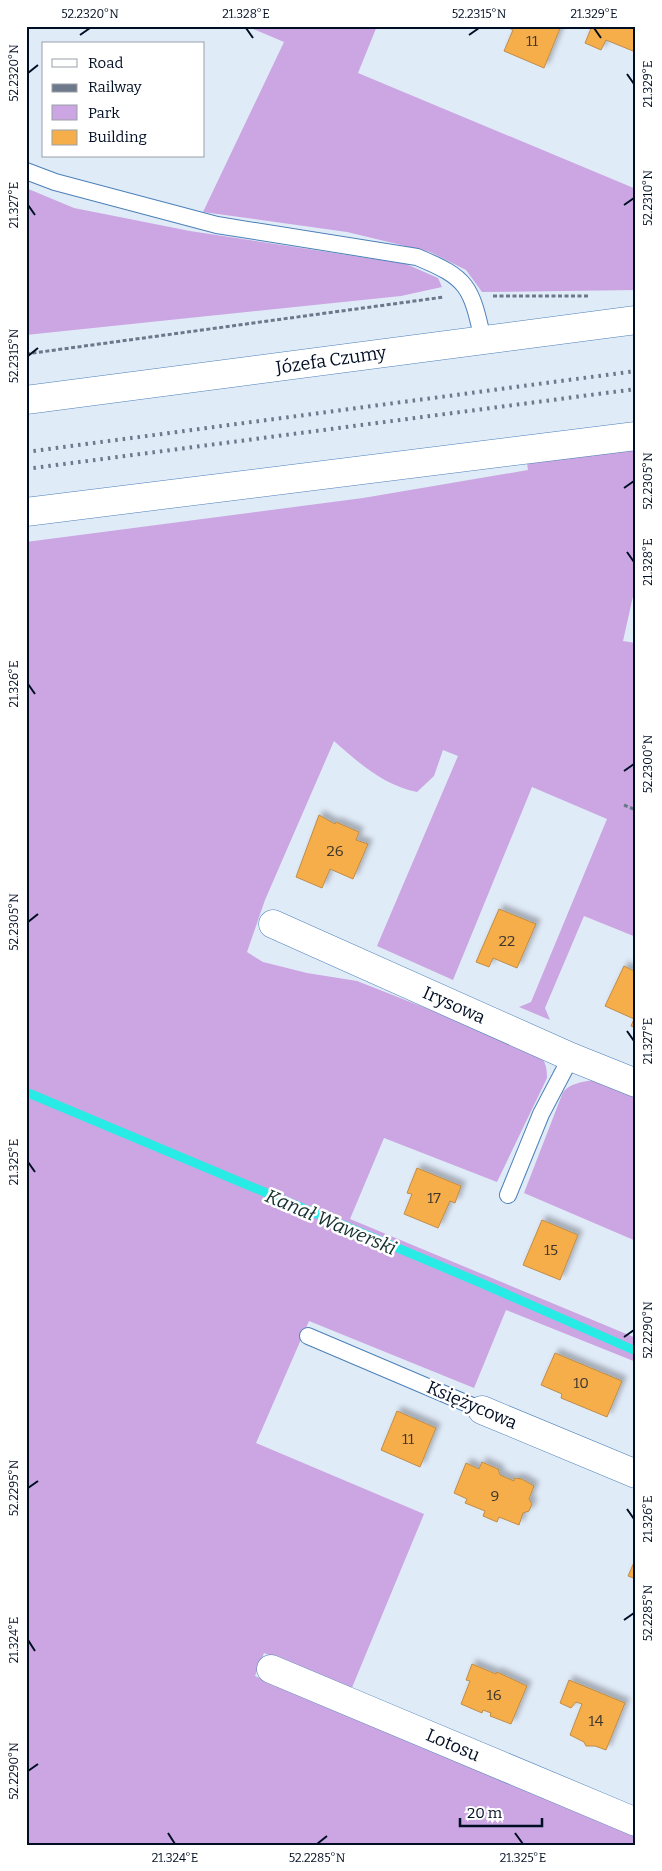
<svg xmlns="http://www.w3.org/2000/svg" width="662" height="1871" font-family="Bitter,serif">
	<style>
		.green { fill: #cba6e2 }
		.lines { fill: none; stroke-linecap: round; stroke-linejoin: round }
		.stream { stroke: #28ebe6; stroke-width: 9 }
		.building { fill: #f6ae4b; stroke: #be8c4a; filter: url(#shadow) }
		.lane-casing { stroke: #4c80b8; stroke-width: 18 }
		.street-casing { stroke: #4c80b8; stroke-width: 29 }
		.path { stroke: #6b7889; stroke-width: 3; stroke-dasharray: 4 2.5; stroke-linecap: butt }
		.lane { stroke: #fff; stroke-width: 16 }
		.street { stroke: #fff; stroke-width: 28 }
		.rail { stroke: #6e7a8b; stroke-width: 4; stroke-dasharray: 2.5 5; stroke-linecap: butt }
		.ticks { fill: none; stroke: #000e23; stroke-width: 2 }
		.labels { text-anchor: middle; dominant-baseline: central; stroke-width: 5; stroke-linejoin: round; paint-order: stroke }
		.number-label { font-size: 15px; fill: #3e362d }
		.street-label { font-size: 18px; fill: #000e23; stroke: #fff }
		.water-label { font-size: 19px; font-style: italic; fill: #122f2d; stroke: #fff }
		.neatline { fill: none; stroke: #000e23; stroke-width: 2 }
		.ticks-label { font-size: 12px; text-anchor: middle; fill: #000e23 }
	</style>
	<defs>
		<filter id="shadow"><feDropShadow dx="4.5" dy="-4.5" stdDeviation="2.5" flood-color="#0004"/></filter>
	</defs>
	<rect width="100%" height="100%" fill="#e0ebf8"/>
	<g class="green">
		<polygon points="246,26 377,26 358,73 636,189 636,290 482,292 466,270 430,252 347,232 203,212 284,42"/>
		<polygon points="26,188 74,208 190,231 406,264 438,278 442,287 401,296 26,335"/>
		<path d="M636 448V583L623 641 636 643V937L584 916 545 1008 550 1020 519 1007 531 1002 607 819 532 787 453 980 377 946 458 756 443 750 434 776 417 792C383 785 359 763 334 741L265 900 247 952 263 962 307 973 357 981 535 1051C545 1059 547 1066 547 1078L497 1182 384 1138 350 1219 636 1338V1362L506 1310 474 1388 309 1321 256 1443 424 1514 351 1690 264 1653 255 1676 636 1836V1845H26V542L363 498 528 470 526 456Z"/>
		<path d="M593 1080 636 1097V1241L524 1193 563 1092C571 1083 582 1082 593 1080Z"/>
	</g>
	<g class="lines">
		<polyline class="stream" points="26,1092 481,1283 636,1351"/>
	</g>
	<g class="building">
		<polygon points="510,26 561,26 544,68 504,51 513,30 509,28"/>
		<polygon points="592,26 636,26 636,44 633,51 606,40 601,50 585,43"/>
		<polygon points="319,815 335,824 336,822 359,832 356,840 368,844 353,879 330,869 322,888 296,877"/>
		<polygon points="499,909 536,924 517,968 493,958 489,967 476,962"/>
		<polygon points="624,966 636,972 636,1028 631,1026 634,1019 605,1006"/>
		<polygon points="417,1168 461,1186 455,1203 450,1201 438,1228 404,1214 412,1194 407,1193"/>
		<polygon points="542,1220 578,1235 560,1280 523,1265"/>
		<polygon points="555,1353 622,1381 607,1417 561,1398 562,1394 541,1385"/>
		<polygon points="397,1411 436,1428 420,1467 381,1450"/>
		<polygon points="482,1462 498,1469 500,1475 514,1481 514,1478 522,1479 534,1486 529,1499 532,1504 529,1511 523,1513 519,1525 499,1517 497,1522 483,1516 485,1511 465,1503 467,1499 454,1493 466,1463 479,1469"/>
		<polygon points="636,1558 636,1579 628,1576"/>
		<polygon points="472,1664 496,1674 497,1672 527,1686 511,1724 490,1716 491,1713 483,1710 482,1713 461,1704 470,1681 466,1680"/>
		<polygon points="569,1680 625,1703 606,1750 595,1746 586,1746 584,1742 570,1735 582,1704 576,1702 571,1708 560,1703"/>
	</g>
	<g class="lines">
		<g class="lane-casing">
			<g id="lane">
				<path d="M26 171 55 182 217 225 417 257C468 278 471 286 483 340"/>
				<polyline points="508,1195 541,1114 571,1057"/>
				<polyline points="308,1336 482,1410"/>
			</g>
		</g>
		<g class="street-casing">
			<g id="street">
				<polyline points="26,400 636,320"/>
				<polyline points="26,512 636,436"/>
				<polyline points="273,924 571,1057 636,1083"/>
				<polyline points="482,1410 636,1474"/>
				<polyline points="271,1669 636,1822"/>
			</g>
		</g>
		<g class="path">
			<polyline points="493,296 589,296"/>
			<polyline points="26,354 444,297"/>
			<polyline points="624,805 636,810"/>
		</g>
		<use href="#lane" class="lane"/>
		<use href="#street" class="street"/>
		<g class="rail">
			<polyline points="26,452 636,371"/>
			<polyline points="26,469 636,389"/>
		</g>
	</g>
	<path class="ticks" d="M246 28 253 38M594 28 601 38M80 35 90 28M469 35 479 28M28 73 38 65M627 74 634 84M28 205 35 215M624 205 634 198M28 356 38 348M624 488 634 481M627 552 634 562M28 684 35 694M624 771 634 764M28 922 38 914M627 1031 634 1041M28 1162 35 1172M624 1337 634 1330M28 1488 38 1481M627 1509 634 1519M624 1620 634 1613M28 1640 35 1651M28 1771 38 1764M168 1833 175 1844M515 1833 523 1844M317 1844 327 1836"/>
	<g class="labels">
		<g class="number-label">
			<text x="532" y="41">11</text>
			<text x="335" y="851">26</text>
			<text x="507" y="941">22</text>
			<text x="434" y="1198">17</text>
			<text x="551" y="1250">15</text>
			<text x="581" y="1383">10</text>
			<text x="408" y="1439">11</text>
			<text x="495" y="1496">9</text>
			<text x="494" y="1695">16</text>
			<text x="596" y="1721">14</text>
		</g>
		<g class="street-label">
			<text transform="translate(331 360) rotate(-8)">Józefa Czumy</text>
			<text transform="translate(454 1005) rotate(24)">Irysowa</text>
			<text transform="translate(472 1405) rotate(23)">Księżycowa</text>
			<text transform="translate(453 1745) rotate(23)">Lotosu</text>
		</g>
		<g class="water-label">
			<text transform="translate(331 1222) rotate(23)">Kanał Wawerski</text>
		</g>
	</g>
	<rect width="662" height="1871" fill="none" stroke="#ffffff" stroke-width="55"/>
	<rect x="42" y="42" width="162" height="115" fill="#ffffff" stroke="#999fa7"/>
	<rect x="52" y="59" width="25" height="8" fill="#ffffff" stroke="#999fa7"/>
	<text x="88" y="68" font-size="15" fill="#000e23">Road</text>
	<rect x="52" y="84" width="25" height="8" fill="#6e7a8b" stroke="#999fa7"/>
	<text x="88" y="92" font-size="15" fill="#000e23">Railway</text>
	<rect x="52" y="105" width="25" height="15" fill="#cba6e2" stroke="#999fa7"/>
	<text x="88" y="118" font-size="15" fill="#000e23">Park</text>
	<rect x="52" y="130" width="25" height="15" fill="#f6ae4b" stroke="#999fa7"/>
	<text x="88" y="142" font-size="15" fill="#000e23">Building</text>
	<path d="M460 1818v8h82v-8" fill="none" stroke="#000e23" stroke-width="2.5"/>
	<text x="467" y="1818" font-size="15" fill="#000e23" stroke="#ffffff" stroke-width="4" paint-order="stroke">20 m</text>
	<rect x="28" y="28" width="606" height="1816" class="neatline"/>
	<g class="ticks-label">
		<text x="90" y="18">52.2320°N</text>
		<text x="246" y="18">21.328°E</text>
		<text x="479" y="18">52.2315°N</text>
		<text x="594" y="18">21.329°E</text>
		<text transform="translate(14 73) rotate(-90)" y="4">52.2320°N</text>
		<text transform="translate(648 84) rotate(-90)" y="4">21.329°E</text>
		<text transform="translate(648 198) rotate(-90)" y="4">52.2310°N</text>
		<text transform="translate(14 205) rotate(-90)" y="4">21.327°E</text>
		<text transform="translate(14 356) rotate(-90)" y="4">52.2315°N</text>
		<text transform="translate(648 481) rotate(-90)" y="4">52.2305°N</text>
		<text transform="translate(648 562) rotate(-90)" y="4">21.328°E</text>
		<text transform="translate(14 684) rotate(-90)" y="4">21.326°E</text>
		<text transform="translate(648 764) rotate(-90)" y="4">52.2300°N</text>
		<text transform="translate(14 922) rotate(-90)" y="4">52.2305°N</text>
		<text transform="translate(648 1041) rotate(-90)" y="4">21.327°E</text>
		<text transform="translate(14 1162) rotate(-90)" y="4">21.325°E</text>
		<text transform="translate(648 1330) rotate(-90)" y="4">52.2290°N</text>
		<text transform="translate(14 1488) rotate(-90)" y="4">52.2295°N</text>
		<text transform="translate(648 1519) rotate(-90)" y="4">21.326°E</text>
		<text transform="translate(648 1613) rotate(-90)" y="4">52.2285°N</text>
		<text transform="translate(14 1640) rotate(-90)" y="4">21.324°E</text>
		<text transform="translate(14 1771) rotate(-90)" y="4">52.2290°N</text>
		<text x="175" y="1862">21.324°E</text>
		<text x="317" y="1862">52.2285°N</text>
		<text x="523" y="1862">21.325°E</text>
	</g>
</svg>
